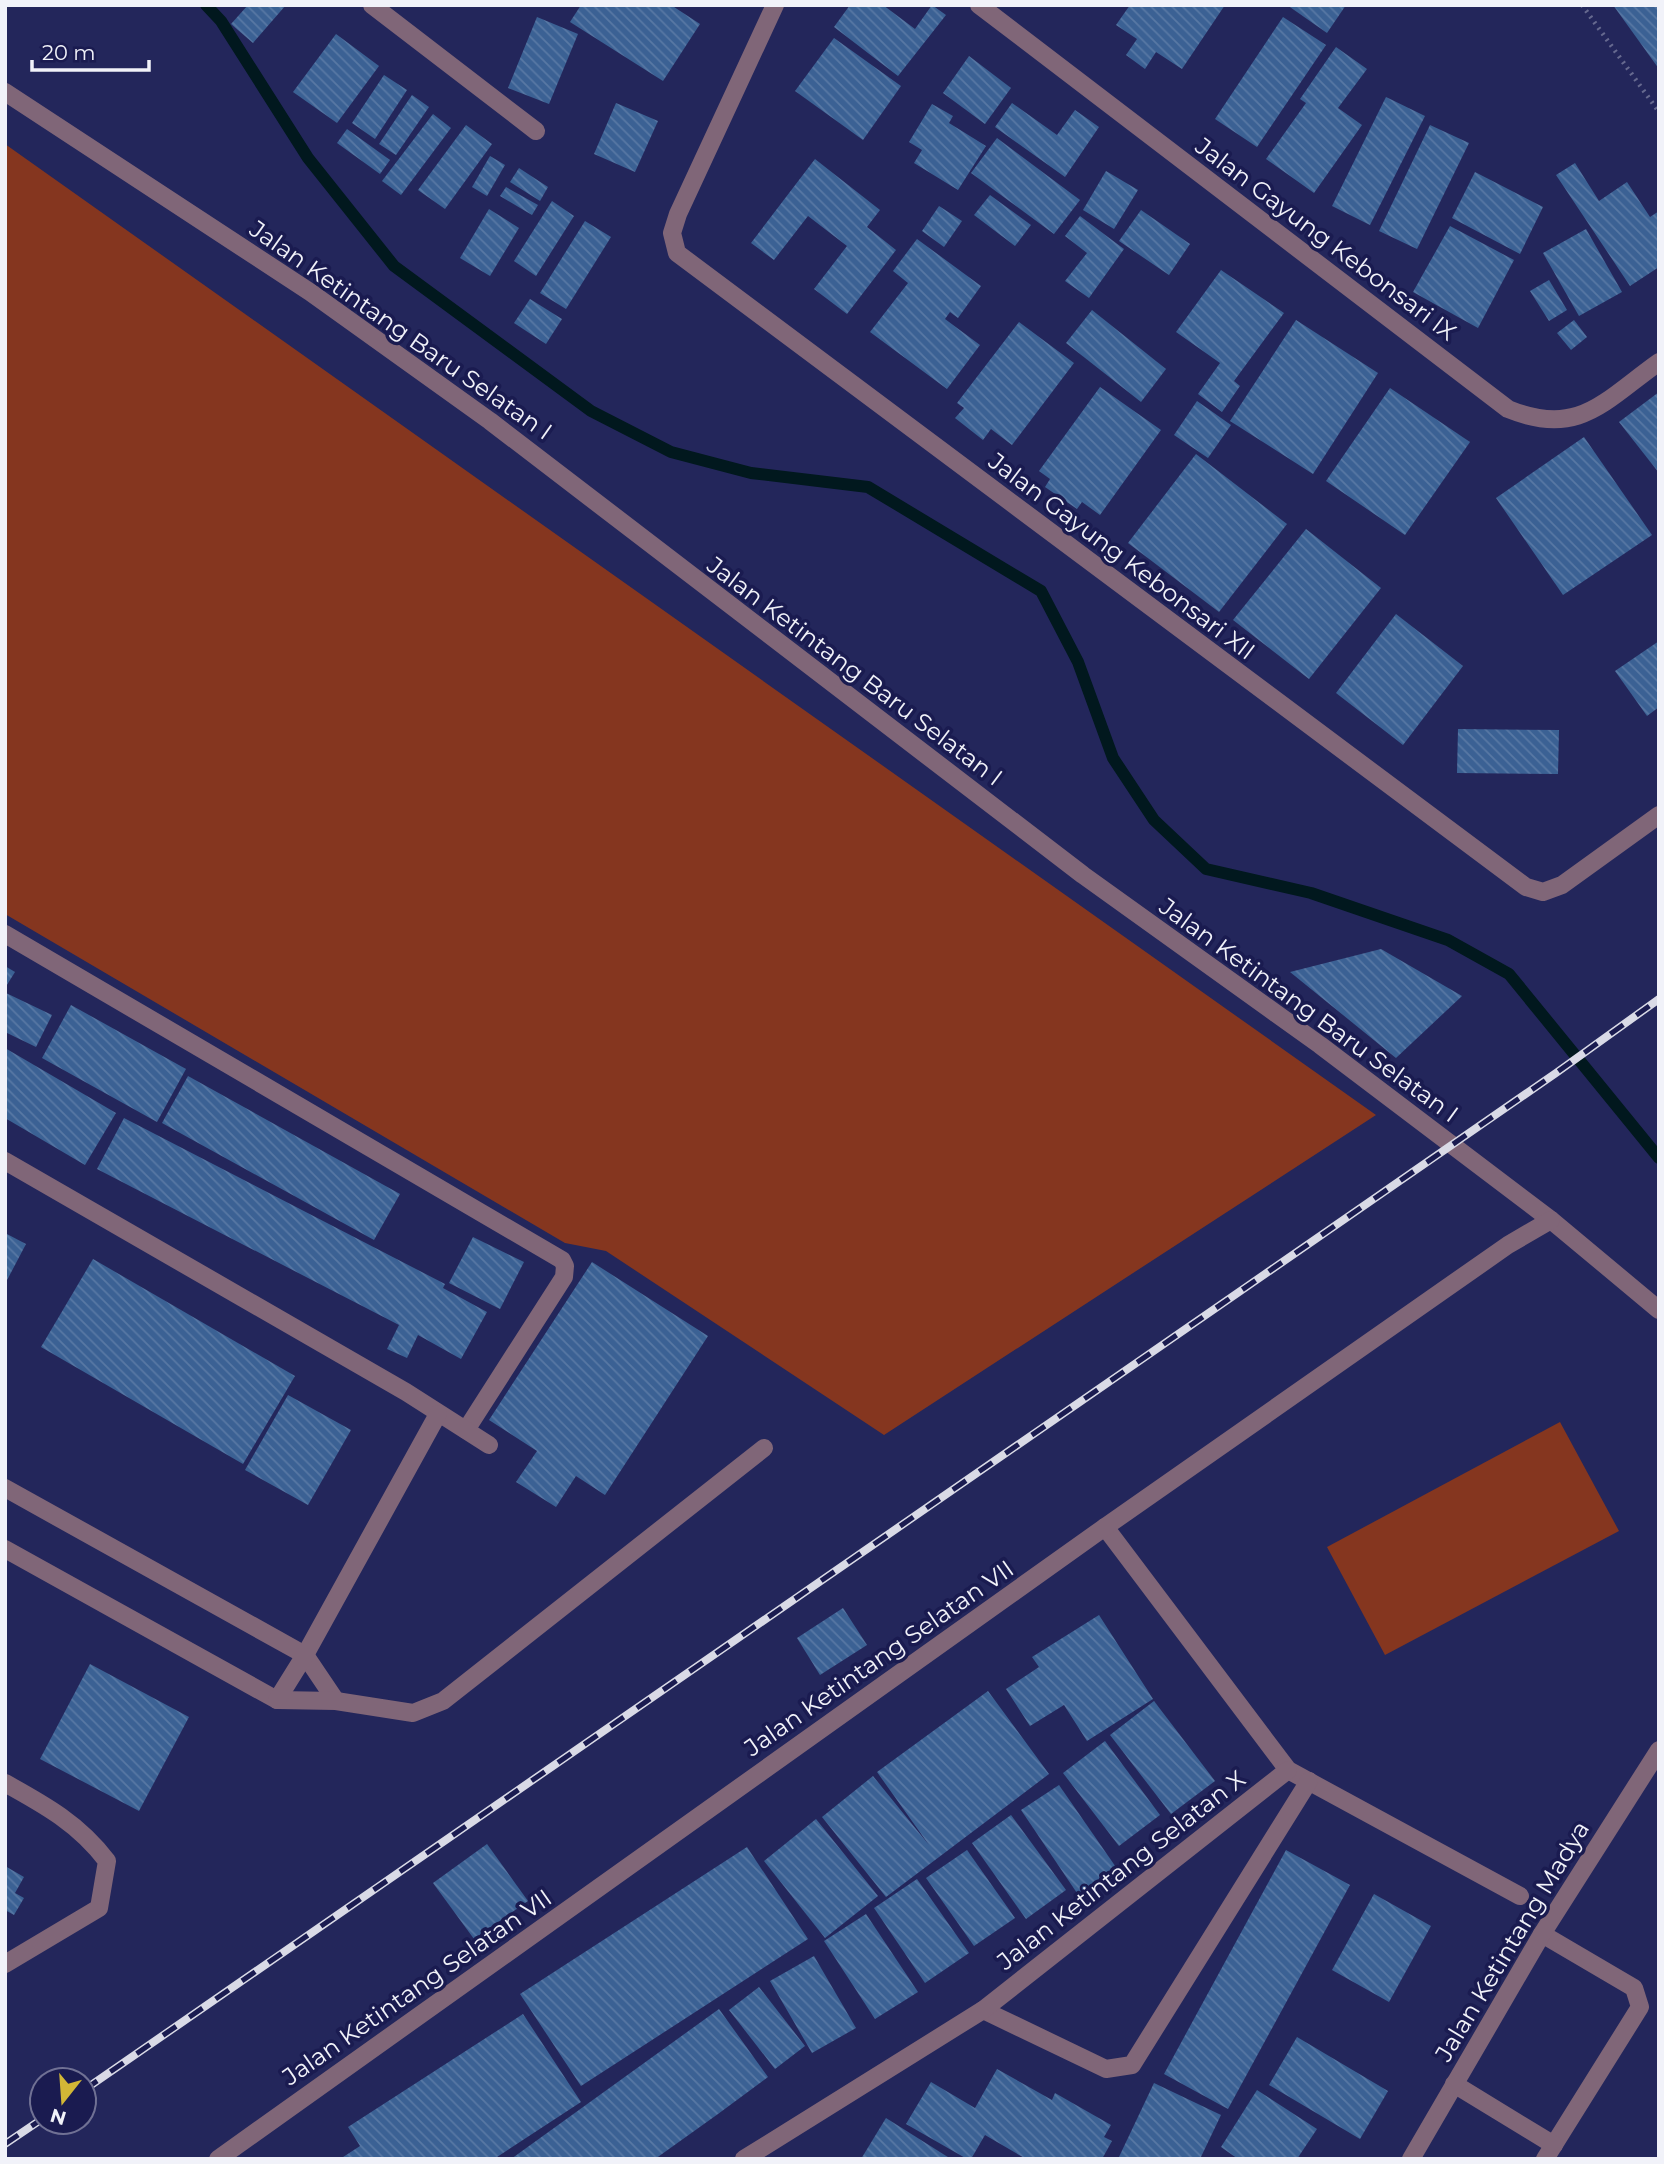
<svg xmlns="http://www.w3.org/2000/svg" width="1664" height="2164" font-family="Montserrat,sans-serif">
	<style>
		.grass { fill: #85361f }
		.lines { fill: none; stroke-linecap: round; stroke-linejoin: round }
		.stream { stroke: #01181e; stroke-width: 12 }
		.building { fill: url(#building-back-hatch) }
		.path { stroke: #66698f; stroke-width: 4.5; stroke-dasharray: 2 5; stroke-linecap: butt }
		.minor { stroke: #806678; stroke-width: 18 }
		.rail-casing { stroke: #d9dae6; stroke-width: 8 }
		.rail { stroke: #1a1b50; stroke-width: 5; stroke-dasharray: 16; stroke-linecap: butt }
		.labels { text-anchor: middle; dominant-baseline: central; stroke-width: 7; stroke-linejoin: round; paint-order: stroke }
		.street-label { font-size: 24px; fill: #f1f2f9; stroke: #1a1b50 }
	</style>
	<defs>
		<pattern id="building-back-hatch" width="6" height="6" patternUnits="userSpaceOnUse" patternTransform="scale(1.75)"><rect width="6" height="6" fill="#3b6194"/><path d="M-1 5l2 2M0 0l6 6M5-1l2 2" fill="none" stroke="#5878a4"/></pattern>
	</defs>
	<rect width="100%" height="100%" fill="#23265b"/>
	<g class="grass">
		<polygon points="5,144 1376,1115 884,1435 606,1251 565,1243 5,914"/>
		<polygon points="1560,1422 1619,1531 1385,1655 1327,1547"/>
	</g>
	<g class="lines">
		<polyline class="stream" points="206,5 221,21 308,158 394,266 591,411 671,452 751,473 868,487 1041,591 1078,662 1113,758 1154,820 1206,869 1311,893 1448,940 1509,974 1659,1158"/>
	</g>
	<g class="building">
		<polygon points="248,5 286,5 253,43 231,24"/>
		<polygon points="581,5 671,5 700,24 663,81 570,22"/>
		<polygon points="850,5 883,5 915,29 932,5 946,15 898,76 834,27"/>
		<polygon points="1130,5 1225,5 1182,69 1156,52 1145,69 1126,55 1137,39 1116,25"/>
		<polygon points="1287,5 1346,5 1327,33"/>
		<polygon points="1613,5 1659,5 1659,69"/>
		<polygon points="537,17 578,34 549,104 508,88"/>
		<polygon points="1283,17 1326,45 1257,147 1215,119"/>
		<polygon points="336,34 379,66 337,123 293,92"/>
		<polygon points="834,38 901,86 863,140 795,91"/>
		<polygon points="1336,47 1367,69 1338,108 1362,125 1314,193 1266,159 1306,103 1300,99"/>
		<polygon points="969,56 1011,88 985,124 943,93"/>
		<polygon points="384,75 407,90 375,139 352,123"/>
		<polygon points="412,95 429,107 396,155 379,144"/>
		<polygon points="1386,97 1425,116 1370,225 1332,206"/>
		<polygon points="616,103 658,121 635,172 594,154"/>
		<polygon points="1012,103 1057,135 1075,110 1099,127 1065,177 995,127"/>
		<polygon points="932,104 953,116 949,123 986,146 958,190 914,163 922,150 909,142"/>
		<polygon points="433,114 451,128 401,195 382,181"/>
		<polygon points="466,125 492,144 445,209 418,190"/>
		<polygon points="1430,125 1469,143 1417,249 1379,231"/>
		<polygon points="347,129 390,160 380,174 337,143"/>
		<polygon points="997,138 1080,200 1054,234 971,173"/>
		<polygon points="490,156 505,165 487,196 472,187"/>
		<polygon points="815,159 880,210 867,227 896,250 847,314 814,289 847,246 808,216 774,260 751,243"/>
		<polygon points="1575,163 1599,201 1627,182 1650,217 1659,211 1659,267 1630,286 1556,175"/>
		<polygon points="519,168 548,187 540,201 510,182"/>
		<polygon points="1106,171 1138,190 1114,229 1083,210"/>
		<polygon points="1475,172 1543,207 1520,254 1452,218"/>
		<polygon points="506,187 538,205 532,215 500,196"/>
		<polygon points="990,195 1031,225 1015,246 974,215"/>
		<polygon points="552,201 574,216 536,276 514,261"/>
		<polygon points="939,206 962,221 944,247 922,231"/>
		<polygon points="489,209 519,228 490,276 460,258"/>
		<polygon points="1141,210 1190,244 1169,275 1119,241"/>
		<polygon points="1080,216 1124,249 1089,298 1065,281 1087,253 1065,236"/>
		<polygon points="585,221 611,237 566,309 540,293"/>
		<polygon points="1450,226 1514,260 1478,328 1413,292"/>
		<polygon points="1586,229 1622,292 1579,316 1543,253"/>
		<polygon points="917,239 981,286 958,318 950,312 945,319 980,345 947,389 870,332 908,283 893,271"/>
		<polygon points="1221,270 1284,313 1234,381 1240,386 1222,412 1198,394 1220,363 1176,332"/>
		<polygon points="1549,280 1567,310 1549,321 1530,291"/>
		<polygon points="530,299 562,319 546,344 514,323"/>
		<polygon points="1092,310 1166,369 1141,402 1066,343"/>
		<polygon points="1296,320 1378,373 1313,474 1230,421"/>
		<polygon points="1574,320 1587,337 1571,350 1557,333"/>
		<polygon points="1019,322 1074,363 1012,445 991,429 983,440 955,418 964,408 957,403"/>
		<polygon points="1100,387 1161,430 1100,515 1082,502 1077,509 1045,487 1050,479 1039,471"/>
		<polygon points="1390,388 1470,442 1405,535 1326,481"/>
		<polygon points="1659,392 1659,473 1619,422"/>
		<polygon points="1197,401 1231,425 1208,458 1174,435"/>
		<polygon points="1584,437 1652,535 1563,595 1496,498"/>
		<polygon points="1196,454 1287,524 1219,612 1128,543"/>
		<polygon points="1306,529 1381,588 1309,679 1233,620"/>
		<polygon points="1396,614 1463,666 1403,745 1336,693"/>
		<polygon points="1659,641 1659,707 1647,716 1615,671"/>
		<polygon points="1458,729 1559,730 1558,774 1457,773"/>
		<polygon points="1381,949 1462,996 1396,1058 1290,972"/>
		<polygon points="5,966 15,972 5,988"/>
		<polygon points="6,993 52,1015 36,1047 5,1032"/>
		<polygon points="71,1005 186,1069 157,1122 42,1058"/>
		<polygon points="5,1048 116,1113 85,1165 5,1118"/>
		<polygon points="188,1076 400,1194 374,1240 162,1123"/>
		<polygon points="124,1118 445,1284 443,1288 487,1312 461,1359 418,1335 407,1358 387,1349 399,1325 97,1169"/>
		<polygon points="5,1233 26,1244 5,1284"/>
		<polygon points="473,1237 524,1262 500,1309 449,1283"/>
		<polygon points="93,1259 295,1376 243,1464 41,1347"/>
		<polygon points="592,1262 708,1336 605,1495 576,1476 556,1507 516,1482 537,1451 489,1420"/>
		<polygon points="288,1395 351,1430 308,1505 245,1470"/>
		<polygon points="843,1608 867,1645 820,1675 797,1638"/>
		<polygon points="1099,1615 1153,1699 1087,1741 1064,1705 1030,1726 1006,1689 1039,1667 1032,1657"/>
		<polygon points="90,1664 189,1717 139,1811 40,1759"/>
		<polygon points="988,1691 1049,1774 886,1897 822,1817 873,1776 929,1845 877,1772"/>
		<polygon points="1154,1701 1215,1781 1171,1814 1110,1735"/>
		<polygon points="1105,1741 1160,1815 1119,1846 1063,1773"/>
		<polygon points="1059,1785 1120,1873 1081,1899 1021,1810"/>
		<polygon points="1011,1815 1066,1890 1026,1919 972,1843"/>
		<polygon points="816,1819 878,1896 825,1938 764,1861"/>
		<polygon points="487,1844 528,1901 474,1939 433,1883"/>
		<polygon points="747,1847 808,1939 581,2086 520,1994"/>
		<polygon points="967,1850 1015,1918 974,1946 926,1878"/>
		<polygon points="1286,1850 1350,1885 1228,2109 1164,2074"/>
		<polygon points="5,1866 24,1877 15,1893 24,1898 14,1915 5,1910"/>
		<polygon points="917,1879 969,1953 925,1983 874,1908"/>
		<polygon points="1374,1894 1431,1926 1389,2002 1332,1970"/>
		<polygon points="866,1914 918,1992 875,2019 824,1941"/>
		<polygon points="814,1956 856,2028 812,2053 770,1981"/>
		<polygon points="759,1987 805,2046 775,2069 729,2010"/>
		<polygon points="719,2009 768,2077 718,2114 655,2159 511,2159"/>
		<polygon points="523,2014 581,2102 494,2159 340,2159 360,2146 348,2127"/>
		<polygon points="1297,2037 1388,2091 1360,2139 1269,2085"/>
		<polygon points="997,2069 1052,2100 1055,2093 1111,2125 1104,2137 1112,2141 1102,2159 1026,2159 985,2135 971,2159 967,2159 906,2124 931,2082 975,2108"/>
		<polygon points="1154,2083 1221,2115 1200,2159 1118,2159"/>
		<polygon points="1257,2090 1317,2129 1297,2159 1238,2159 1221,2147"/>
		<polygon points="886,2118 951,2159 861,2159"/>
	</g>
	<g class="lines">
		<polyline class="path" points="1582,5 1659,112"/>
		<g class="minor">
			<polyline points="372,5 536,131"/>
			<polyline points="775,5 678,214 672,233 677,253 1526,887 1543,892 1562,885 1659,815"/>
			<path d="M979 5 1508 409C1579 438 1604 401 1659 362"/>
			<polyline points="5,92 310,292 490,421 1083,875 1320,1045 1551,1220 1659,1310"/>
			<polyline points="5,934 562,1260 565,1266 564,1277 466,1430"/>
			<polyline points="5,1161 406,1392 489,1445"/>
			<polyline points="5,1488 305,1655 336,1701"/>
			<polyline points="1105,1527 1288,1770 1520,1896"/>
			<polyline points="5,1549 277,1700 336,1701 413,1713 443,1701 764,1448"/>
			<polyline points="277,1700 305,1655 438,1414"/>
			<path d="M5 1783C45 1805 79 1824 107 1861L99 1908 5 1964"/>
			<polyline points="1542,1934 1634,1988 1640,2007 1545,2159"/>
			<polyline points="983,2010 1106,2069 1132,2065 1309,1781"/>
			<polyline points="1454,2084 1554,2145"/>
			<polyline points="218,2159 1105,1527 1508,1245 1551,1220"/>
			<polyline points="744,2159 983,2010 1288,1770"/>
			<polyline points="1411,2159 1542,1934 1659,1750"/>
		</g>
		<g class="rail-casing">
			<g id="rail">
				<polyline points="84,2090 1556,1073 1659,999"/>
				<polyline points="5,2144 42,2119"/>
			</g>
		</g>
		<use href="#rail" class="rail"/>
	</g>
	<g class="labels">
		<g class="street-label">
			<text transform="translate(1326 239) rotate(37)">Jalan Gayung Kebonsari IX</text>
			<text transform="translate(401 330) rotate(35)">Jalan Ketintang Baru Selatan I</text>
			<text transform="translate(1122 556) rotate(37)">Jalan Gayung Kebonsari XII</text>
			<text transform="translate(855 671) rotate(37)">Jalan Ketintang Baru Selatan I</text>
			<text transform="translate(1309 1010) rotate(36)">Jalan Ketintang Baru Selatan I</text>
			<text transform="translate(879 1658) rotate(-35)">Jalan Ketintang Selatan VII</text>
			<text transform="translate(1121 1870) rotate(-38)">Jalan Ketintang Selatan X</text>
			<text transform="translate(1512 1941) rotate(-59)">Jalan Ketintang Madya</text>
			<text transform="translate(417 1987) rotate(-35)">Jalan Ketintang Selatan VII</text>
		</g>
	</g>
	<rect width="1664" height="2164" fill="none" stroke="#f1f2f9" stroke-width="14"/>
	<g transform="translate(63 2101) rotate(197)"><circle r="33" fill="#1a1b50" stroke="#707194" stroke-width="2"/>
	<path d="M0-5L12 26L0 18L-12 26Z" fill="#d2b736"/>
	<text y="-10" font-size="19" font-weight="bold" text-anchor="middle" fill="#f1f2f9">N</text>
	</g>
	<path d="M32 60v10h117v-10" fill="none" stroke="#f1f2f9" stroke-width="3.5"/>
	<text x="42" y="60" font-size="21" fill="#f1f2f9" stroke="#1a1b50" stroke-width="5" paint-order="stroke">20 m</text>
</svg>
